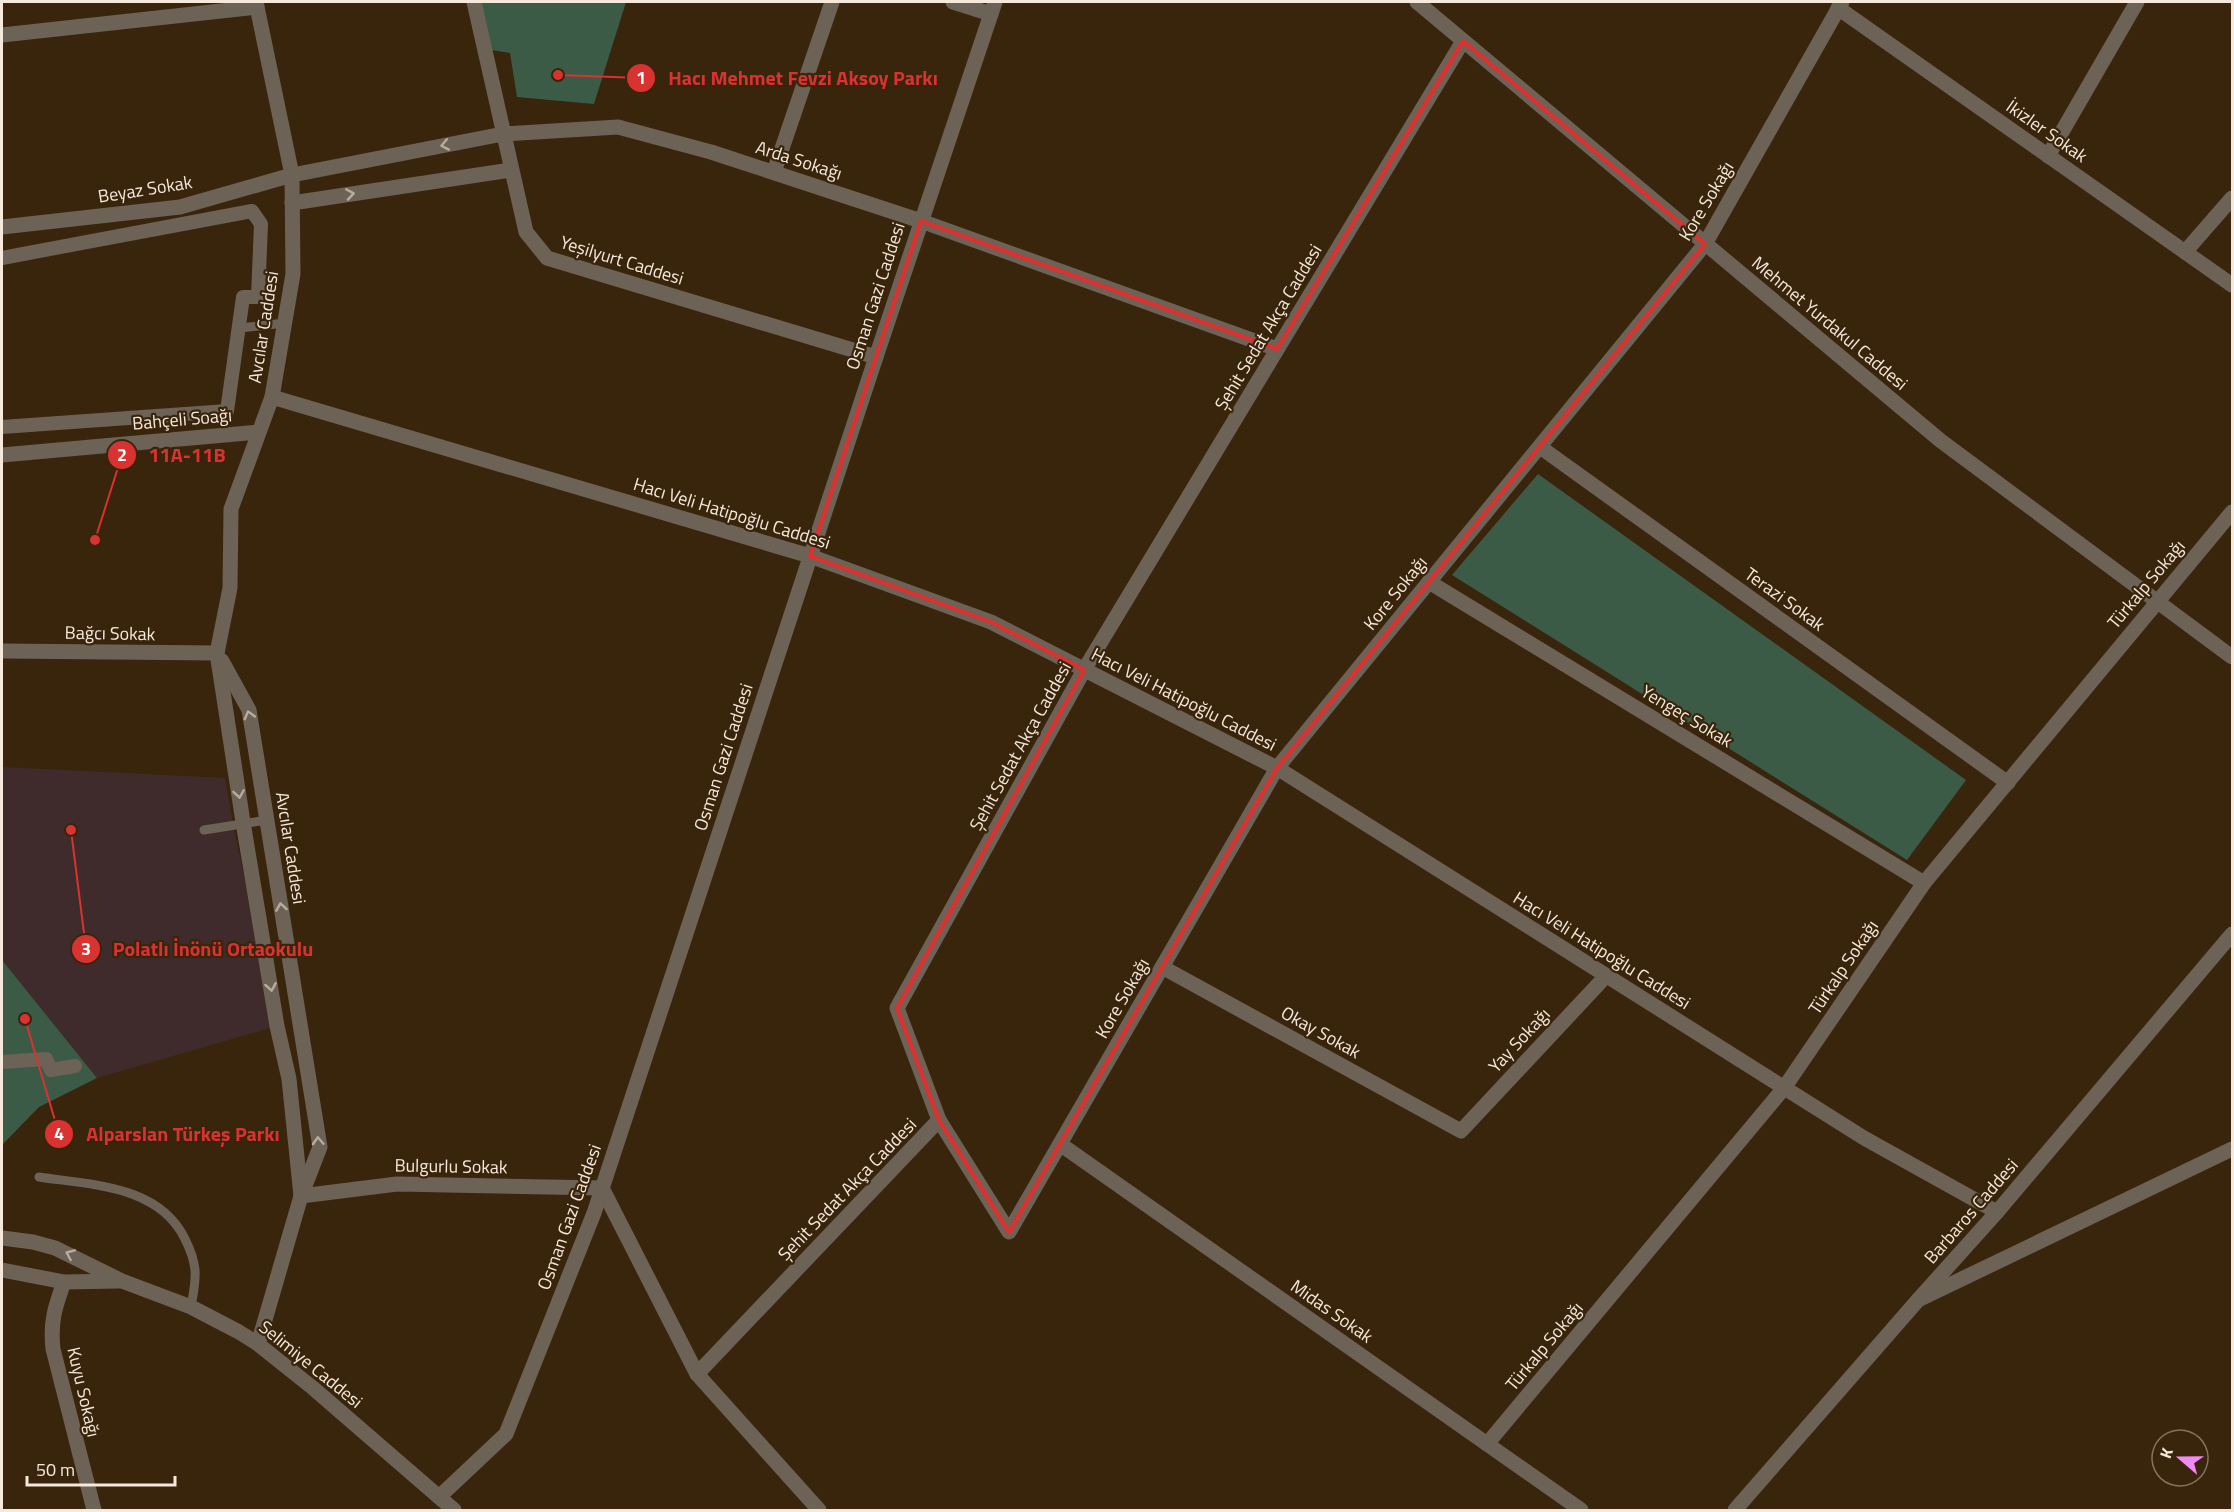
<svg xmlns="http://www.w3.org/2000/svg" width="2234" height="1512" font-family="'Titillium Web',sans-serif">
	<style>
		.education { fill: #3f2b2c }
		.green { fill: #3b5b46 }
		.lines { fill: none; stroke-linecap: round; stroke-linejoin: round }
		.service { stroke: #6c6256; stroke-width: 9 }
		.pedestrian { stroke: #6c6256; stroke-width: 14 }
		.minor { stroke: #6c6256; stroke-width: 15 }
		.tertiary { stroke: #6c6256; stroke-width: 15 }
		.oneway { stroke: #b8ac9f }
		.marked { fill: none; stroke: #d83231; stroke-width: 4.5; stroke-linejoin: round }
		.labels { text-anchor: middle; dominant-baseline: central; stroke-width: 4.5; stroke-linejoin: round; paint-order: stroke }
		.street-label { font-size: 18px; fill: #f6e8da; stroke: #39250c }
		.leader { fill: none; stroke: #d83231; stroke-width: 2 }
		.callout-dot { fill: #d83231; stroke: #39250c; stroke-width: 2 }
		.mark-label { font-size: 18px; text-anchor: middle; font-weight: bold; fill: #fff }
		.callout-label { font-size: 20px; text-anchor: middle; font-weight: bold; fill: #d83231; stroke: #39250c; stroke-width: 4.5; stroke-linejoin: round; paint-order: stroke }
	</style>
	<rect width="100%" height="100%" fill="#39250c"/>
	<polygon class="education" points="2,767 225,778 235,835 277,1026 97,1078 2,960"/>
	<g class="green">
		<polygon points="479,2 626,2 594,104 517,97 510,53 491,50"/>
		<polygon points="1538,474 1966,780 1907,860 1452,575"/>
		<polygon points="2,960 97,1078 39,1107 2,1145"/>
	</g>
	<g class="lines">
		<g class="service">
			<polyline points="240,328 285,323"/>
			<polyline points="204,830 267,820"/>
			<path d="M39 1177C91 1185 159 1185 185 1239 190 1249 194 1259 195 1270 196 1282 193 1295 191 1307"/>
		</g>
		<g class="pedestrian">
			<polyline points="2,258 252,211 261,224 258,297 243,297 227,411 2,427"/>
			<polyline points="2,1062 46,1059 51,1070 75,1066"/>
		</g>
		<g class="minor">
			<polyline points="256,2 292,175 293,274 272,397 231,509 230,588 217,653 243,822 277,1026 289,1079 301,1196"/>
			<polyline points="474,2 526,232 547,258 876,357"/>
			<polyline points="953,2 991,14"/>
			<polyline points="1417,2 1941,441 2232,657"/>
			<polyline points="1838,8 2232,285"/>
			<polyline points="2,35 257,7"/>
			<polyline points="2048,156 2137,2"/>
			<polyline points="774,172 832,2"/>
			<polyline points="292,203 511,170"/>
			<polyline points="2,227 180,207 292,175 503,134 618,127 711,152 921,221 1277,349"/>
			<polyline points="2185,252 2232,198"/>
			<polyline points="272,397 810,556 991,622 1277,768 1864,1138 1997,1212"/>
			<polyline points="1540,447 2008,783"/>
			<polyline points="2,455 259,432"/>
			<polyline points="1429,582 1924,883"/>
			<polyline points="2,651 217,653"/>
			<polyline points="222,661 249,710 320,1147 301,1196 258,1344"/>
			<polyline points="1162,967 1461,1131 1606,976"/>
			<polyline points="939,1120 1009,1232 1277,768 1705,244 1842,2"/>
			<polyline points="1060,1144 1581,1510"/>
			<polyline points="301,1196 397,1184 602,1188 697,1374 819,1510"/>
			<path d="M64 1282C55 1307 50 1322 53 1349L94 1510"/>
			<polyline points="1918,1300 2232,1149"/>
			<polyline points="697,1374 939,1120 897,1008 1084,670 1463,41"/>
			<polyline points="1487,1444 1784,1088 1924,883 2232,512"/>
			<polyline points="439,1497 506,1434 594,1213 876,357 995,2"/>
		</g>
		<g class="tertiary">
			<polyline points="2,1238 33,1242 55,1248 122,1281 191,1307 239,1332 258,1344 313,1388 454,1510"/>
			<polyline points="2,1270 64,1282 119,1281"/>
			<polyline points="1735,1510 1918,1300 1997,1212 2232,934"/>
		</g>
	</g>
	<defs><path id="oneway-chevron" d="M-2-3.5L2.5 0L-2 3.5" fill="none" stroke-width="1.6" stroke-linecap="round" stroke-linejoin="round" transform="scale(1.5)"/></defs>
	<g class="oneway">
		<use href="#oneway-chevron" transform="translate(445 145) rotate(169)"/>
		<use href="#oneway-chevron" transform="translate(350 194) rotate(-9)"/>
		<use href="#oneway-chevron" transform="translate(249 715) rotate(-105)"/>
		<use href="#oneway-chevron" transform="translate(239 794) rotate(81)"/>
		<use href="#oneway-chevron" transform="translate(281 907) rotate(-99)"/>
		<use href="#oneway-chevron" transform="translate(271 987) rotate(80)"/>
		<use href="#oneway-chevron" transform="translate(318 1141) rotate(-93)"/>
		<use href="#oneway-chevron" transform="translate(70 1254) rotate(-157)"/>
	</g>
	<path class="marked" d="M1463 41 1705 244 1277 768 1009 1232 939 1120 897 1008 1084 670 991 622 810 556 921 221 1277 349Z"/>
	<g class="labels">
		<g class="street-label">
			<text transform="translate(2047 131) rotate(35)">İkizler Sokak</text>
			<text transform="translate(799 160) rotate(18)">Arda Sokağı</text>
			<text transform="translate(145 189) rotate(-9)">Beyaz Sokak</text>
			<text transform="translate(1706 201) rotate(-59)">Kore Sokağı</text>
			<text transform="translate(622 260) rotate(17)">Yeşilyurt Caddesi</text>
			<text transform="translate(875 296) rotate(-72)">Osman Gazi Caddesi</text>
			<text transform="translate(1830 323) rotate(40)">Mehmet Yurdakul Caddesi</text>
			<text transform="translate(263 327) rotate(-81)">Avcılar Caddesi</text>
			<text transform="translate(1268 327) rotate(-59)">Şehit Sedat Akça Caddesi</text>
			<text transform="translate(182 419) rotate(-5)">Bahçeli Soağı</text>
			<text transform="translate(732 513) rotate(17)">Hacı Veli Hatipoğlu Caddesi</text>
			<text transform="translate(2146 584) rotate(-50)">Türkalp Sokağı</text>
			<text transform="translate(1395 593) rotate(-51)">Kore Sokağı</text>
			<text transform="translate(1785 599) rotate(36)">Terazi Sokak</text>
			<text transform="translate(110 633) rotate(1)">Bağcı Sokak</text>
			<text transform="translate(1184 699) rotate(27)">Hacı Veli Hatipoğlu Caddesi</text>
			<text transform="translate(1687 716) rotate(31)">Yengeç Sokak</text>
			<text transform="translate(1020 746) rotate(-61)">Şehit Sedat Akça Caddesi</text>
			<text transform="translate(723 757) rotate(-72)">Osman Gazi Caddesi</text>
			<text transform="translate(291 848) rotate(81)">Avcılar Caddesi</text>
			<text transform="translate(1602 950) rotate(32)">Hacı Veli Hatipoğlu Caddesi</text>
			<text transform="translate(1843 967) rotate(-56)">Türkalp Sokağı</text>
			<text transform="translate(1122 998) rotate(-60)">Kore Sokağı</text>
			<text transform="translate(1321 1032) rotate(29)">Okay Sokak</text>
			<text transform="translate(1519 1040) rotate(-47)">Yay Sokağı</text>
			<text transform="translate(451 1166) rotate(1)">Bulgurlu Sokak</text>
			<text transform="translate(847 1189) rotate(-46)">Şehit Sedat Akça Caddesi</text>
			<text transform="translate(1971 1211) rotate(-49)">Barbaros Caddesi</text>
			<text transform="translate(569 1217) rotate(-70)">Osman Gazi Caddesi</text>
			<text transform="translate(1332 1311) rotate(35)">Midas Sokak</text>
			<text transform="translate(1544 1346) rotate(-50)">Türkalp Sokağı</text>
			<text transform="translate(311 1364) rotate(39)">Selimiye Caddesi</text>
			<text transform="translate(84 1392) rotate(77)">Kuyu Sokağı</text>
		</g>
	</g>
	<path class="leader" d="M558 75L641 78M95 540L122 455M71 830L86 949M25 1019L59 1134"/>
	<g class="callout-dot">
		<circle cx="558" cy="75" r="6"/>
		<circle cx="95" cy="540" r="6"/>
		<circle cx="71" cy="830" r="6"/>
		<circle cx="25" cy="1019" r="6"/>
		<circle cx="641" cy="78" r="15"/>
		<circle cx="122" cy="455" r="15"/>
		<circle cx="86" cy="949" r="15"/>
		<circle cx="59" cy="1134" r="15"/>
	</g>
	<g class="mark-label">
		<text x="641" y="84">1</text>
		<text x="122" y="461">2</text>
		<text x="86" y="955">3</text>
		<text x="59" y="1140">4</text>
	</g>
	<g class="callout-label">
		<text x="803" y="85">Hacı Mehmet Fevzi Aksoy Parkı</text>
		<text x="187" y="462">11A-11B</text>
		<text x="213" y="956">Polatlı İnönü Ortaokulu</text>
		<text x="183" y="1141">Alparslan Türkeş Parkı</text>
	</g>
	<rect width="2234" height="1512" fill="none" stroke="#f6e8da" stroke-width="6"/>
	<g transform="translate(2180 1458) rotate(290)"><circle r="28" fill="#39250c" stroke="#85735e" stroke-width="1.5"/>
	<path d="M0-4.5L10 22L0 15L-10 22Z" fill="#f08bf6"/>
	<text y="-9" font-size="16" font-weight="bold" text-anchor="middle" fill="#f6e8da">K</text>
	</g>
	<path d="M27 1476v9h148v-9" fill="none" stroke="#f6e8da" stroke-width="3"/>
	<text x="36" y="1476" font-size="18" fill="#f6e8da" stroke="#39250c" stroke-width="4.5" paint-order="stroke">50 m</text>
</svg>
